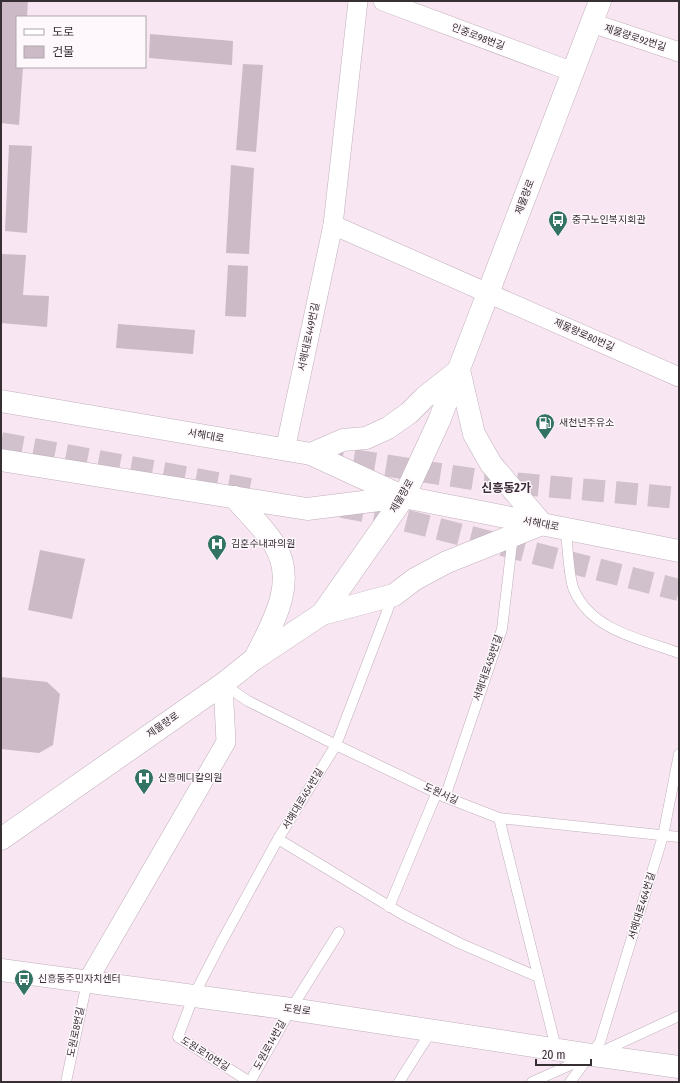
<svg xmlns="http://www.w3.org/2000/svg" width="680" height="1083" font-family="'Fira Sans Condensed','Noto Sans KR',sans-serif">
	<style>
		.building { fill: #ccbac7 }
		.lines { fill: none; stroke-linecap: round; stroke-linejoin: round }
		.highway-tunnel { stroke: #d1c1cc; stroke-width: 22; stroke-dasharray: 22 11; stroke-linecap: butt }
		.lane-casing { stroke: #c0afbb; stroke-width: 11 }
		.street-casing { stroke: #c0afbb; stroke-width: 20 }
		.secondary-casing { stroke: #c0afbb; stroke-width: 23 }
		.lane { stroke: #fff; stroke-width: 10 }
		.street { stroke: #fff; stroke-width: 19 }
		.secondary { stroke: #fff; stroke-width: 22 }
		.labels { text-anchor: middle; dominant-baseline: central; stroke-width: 3; stroke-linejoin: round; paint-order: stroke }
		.street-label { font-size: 10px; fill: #362f34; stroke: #fef7fc }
		.poi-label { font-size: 10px; fill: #362f34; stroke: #fef7fc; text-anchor: start }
		.quarter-label { font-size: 12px; font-weight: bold; fill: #3b2d37; stroke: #fef7fc }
	</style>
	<rect width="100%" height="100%" fill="#f8e6f2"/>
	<g class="building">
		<polygon points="1,1 28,1 27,17 17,17 17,67 23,67 19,125 1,123"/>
		<polygon points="150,34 233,41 232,65 149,58"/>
		<polygon points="243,64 263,65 256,152 236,150"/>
		<polygon points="9,145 32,146 27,233 5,231"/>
		<polygon points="231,165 254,168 249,254 226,253"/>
		<polygon points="2,254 26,255 23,295 49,296 47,327 1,323"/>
		<polygon points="228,265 248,266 246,317 225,316"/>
		<polygon points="118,324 195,330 193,354 116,348"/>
		<polygon points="40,550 85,559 72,619 28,610"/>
		<polygon points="1,677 47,682 60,694 53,745 39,753 1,749"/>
	</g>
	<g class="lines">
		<g class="highway-tunnel">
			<polyline points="1,443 250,489"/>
			<polyline points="321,455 478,480 679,498"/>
			<polyline points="342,507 376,513 679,590"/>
		</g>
		<g class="lane-casing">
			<g id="lane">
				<path d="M566 529C567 542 569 580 574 590 592 631 641 639 679 653"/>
				<polyline points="223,684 248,701 336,745 445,797 499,818 679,837"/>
				<polyline points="445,797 502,629 513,535"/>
				<polyline points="499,818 556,1048"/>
				<polyline points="278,839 402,914 459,943 538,977"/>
				<polyline points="389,907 437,792"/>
				<polyline points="601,1052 679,1016"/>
				<polyline points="66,1082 87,982"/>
				<polyline points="250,1082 178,1037 194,995 222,941 278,839 336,745 393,596"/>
				<polyline points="250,1082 291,1009 339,932"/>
				<polyline points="399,1082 432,1030"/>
				<polyline points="532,1082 586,1058"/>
				<polyline points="570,1082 600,1042 663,836 679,754"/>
			</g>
		</g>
		<g class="street-casing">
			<g id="street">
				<polyline points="383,1 573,72"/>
				<polyline points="592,23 679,52"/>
				<polyline points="333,225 679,377"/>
				<polyline points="285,450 333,225 358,1"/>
				<polyline points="87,982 226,742 223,684"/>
			</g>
		</g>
		<g class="secondary-casing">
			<g id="secondary">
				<polyline points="459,370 474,434 491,464 542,524"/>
				<polyline points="1,401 311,454 404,497 679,551"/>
				<polyline points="311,454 343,440 366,438 388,428 409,413 425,397 458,371"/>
				<polyline points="1,460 307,509 404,497"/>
				<path d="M234 497C247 512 263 527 274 544 298 581 273 623 255 658"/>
				<polyline points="322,614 394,595 415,579 447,562 542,524"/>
				<polyline points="1,839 223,684 253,660 322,614 404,497 439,421 600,1"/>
				<polyline points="1,970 291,1009 592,1055 679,1067"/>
			</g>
		</g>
		<use href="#lane" class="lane"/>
		<use href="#street" class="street"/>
		<use href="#secondary" class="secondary"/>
	</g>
	<defs>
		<g id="bus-pin" transform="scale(1)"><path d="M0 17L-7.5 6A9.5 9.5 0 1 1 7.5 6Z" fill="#327363" stroke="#fef7fc"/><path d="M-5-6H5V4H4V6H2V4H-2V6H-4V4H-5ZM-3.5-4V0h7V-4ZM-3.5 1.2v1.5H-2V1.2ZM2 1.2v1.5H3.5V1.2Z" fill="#fff"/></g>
		<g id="fuel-pin" transform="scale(1)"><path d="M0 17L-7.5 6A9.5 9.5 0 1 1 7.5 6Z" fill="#327363" stroke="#fef7fc"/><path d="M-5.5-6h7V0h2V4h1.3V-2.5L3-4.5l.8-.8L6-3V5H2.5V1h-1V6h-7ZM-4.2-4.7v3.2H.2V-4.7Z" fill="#fff"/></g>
		<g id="hospital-pin" transform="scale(1)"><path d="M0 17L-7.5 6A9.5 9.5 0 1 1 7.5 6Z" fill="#327363" stroke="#fef7fc"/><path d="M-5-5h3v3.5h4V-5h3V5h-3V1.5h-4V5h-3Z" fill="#fff"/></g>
	</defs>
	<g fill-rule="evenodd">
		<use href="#bus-pin" x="558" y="220"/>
		<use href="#fuel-pin" x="545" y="423"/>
		<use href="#hospital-pin" x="217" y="544"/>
		<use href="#hospital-pin" x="144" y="778"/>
		<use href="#bus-pin" x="24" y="979"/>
	</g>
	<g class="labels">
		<g class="street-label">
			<text transform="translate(478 37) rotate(21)">인중로98번길</text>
			<text transform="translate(635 38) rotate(18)">제물량로92번길</text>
			<text transform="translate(525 197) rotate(-69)">제물량로</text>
			<text transform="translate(584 335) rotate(24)">제물량로80번길</text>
			<text transform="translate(309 337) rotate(-78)">서해대로449번길</text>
			<text transform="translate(206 436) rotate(10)">서해대로</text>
			<text transform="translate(402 496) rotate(-60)">제물량로</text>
			<text transform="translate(541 524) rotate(11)">서해대로</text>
			<text transform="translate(488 668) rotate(-71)">서해대로458번길</text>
			<text transform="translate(163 725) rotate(-35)">제물량로</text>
			<text transform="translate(441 794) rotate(25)">도원서길</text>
			<text transform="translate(303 799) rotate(-59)">서해대로454번길</text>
			<text transform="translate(642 906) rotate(-73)">서해대로464번길</text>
			<text transform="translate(297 1010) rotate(8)">도원로</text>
			<text transform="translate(76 1032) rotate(-78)">도원로8번길</text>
			<text transform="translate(270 1045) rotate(-61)">도원로14번길</text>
			<text transform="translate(205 1054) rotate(32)">도원로10번길</text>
		</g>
		<g class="poi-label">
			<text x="572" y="220">중구노인복지회관</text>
			<text x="559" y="423">새천년주유소</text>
			<text x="231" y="544">김훈수내과의원</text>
			<text x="158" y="778">신흥메디칼의원</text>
			<text x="38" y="979">신흥동주민자치센터</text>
		</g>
		<g class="quarter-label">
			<text x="506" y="488">신흥동2가</text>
		</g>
	</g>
	<rect width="680" height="1083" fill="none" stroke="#362f34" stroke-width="4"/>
	<rect x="16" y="16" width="130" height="52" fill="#fef7fc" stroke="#aea7ac"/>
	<rect x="24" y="29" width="20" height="6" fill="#ffffff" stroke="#aea7ac"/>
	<text x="52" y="36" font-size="12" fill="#362f34">도로</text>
	<rect x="24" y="46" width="20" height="12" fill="#ccbac7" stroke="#aea7ac"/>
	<text x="52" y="56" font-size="12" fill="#362f34">건물</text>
	<path d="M536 1059v6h55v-6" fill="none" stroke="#362f34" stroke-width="2"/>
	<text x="542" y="1059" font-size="12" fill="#362f34" stroke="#fef7fc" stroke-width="3" paint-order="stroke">20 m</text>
</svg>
